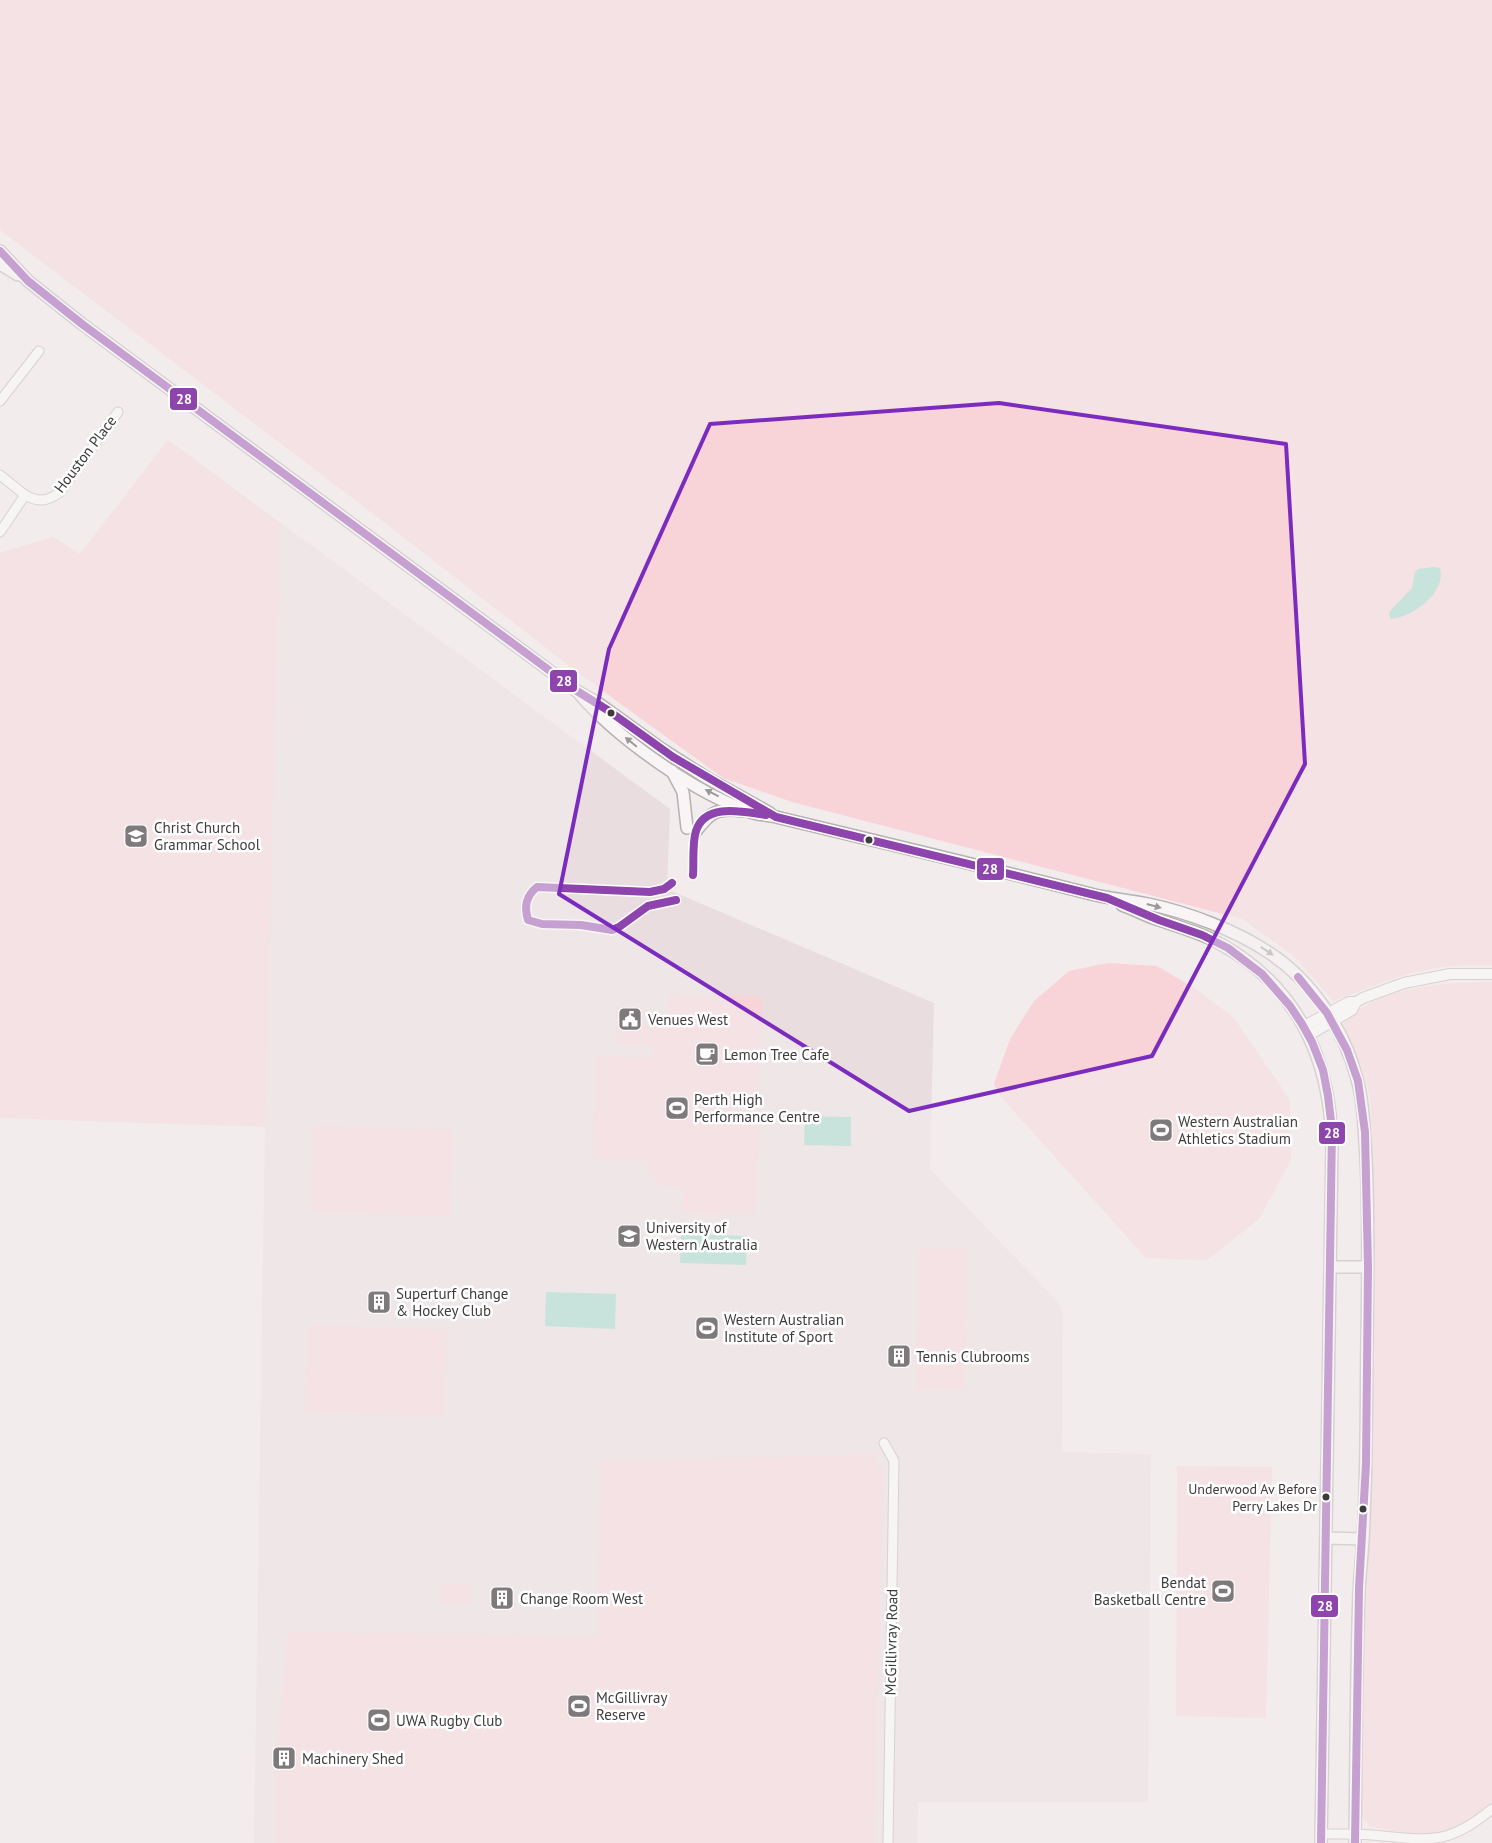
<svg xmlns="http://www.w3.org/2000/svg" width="1492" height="1843" font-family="'PT Sans',sans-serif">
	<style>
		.built { fill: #eadddf }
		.green { fill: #f8d4d9 }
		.water { fill: #94d8c6 }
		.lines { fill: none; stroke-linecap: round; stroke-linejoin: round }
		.minor-casing { stroke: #b6b1b2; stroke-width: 11 }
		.tertiary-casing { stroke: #b6b1b2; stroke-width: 12 }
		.secondary-casing { stroke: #b6b1b2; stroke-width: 14 }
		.minor { stroke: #fdfcfc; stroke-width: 9 }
		.tertiary { stroke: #fdfcfc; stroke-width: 10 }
		.secondary { stroke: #f9f5f6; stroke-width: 11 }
		.bus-1-casing { stroke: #fff; stroke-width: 11 }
		.bus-1 { stroke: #8e44ad; stroke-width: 8 }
		.oneway { fill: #9c9899 }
		.marked { fill: none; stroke: #7b2cbf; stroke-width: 4; stroke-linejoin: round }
		.bus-dot { fill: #3f3b3c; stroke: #fff; stroke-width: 2 }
		.labels { text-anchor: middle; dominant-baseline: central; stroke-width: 5; stroke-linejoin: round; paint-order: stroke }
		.bus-label { font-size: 14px; fill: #3f3b3c; stroke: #fff; text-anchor: end }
		.street-label { font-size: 15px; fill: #3f3b3c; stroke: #fff }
		.poi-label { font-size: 15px; fill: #3f3b3c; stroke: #fff; text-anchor: start }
		.line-badge { stroke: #fff; stroke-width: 2 }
		.badge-label { font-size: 14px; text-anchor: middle; font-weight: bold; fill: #fff }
	</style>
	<rect width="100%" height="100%" fill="#f2eced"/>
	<polygon class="built" points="168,440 670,809 667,889 934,1003 930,1169 1058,1302 1063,1314 1062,1452 1151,1454 1148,1802 918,1802 917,1843 254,1843 265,1127 0,1118 0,553 53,537 80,554"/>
	<g class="green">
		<path d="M0 0H1492V965C1471 965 1450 965 1430 969 1396 975 1365 990 1333 1001L1294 956 1242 919 792 802 723 778 581 675 389 526 0 230Z"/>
		<polygon points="168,440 280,523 265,1126 0,1118 0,553 53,537 80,554"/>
		<polygon points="1108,963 1157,966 1196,989 1234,1018 1290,1100 1291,1160 1259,1219 1207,1260 1146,1258 1001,1097 994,1084 1010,1039 1034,1001 1069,971"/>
		<path d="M1492 982V1802L1470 1821 1453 1830 1434 1835 1413 1834 1371 1827 1363 1819 1361 1811 1365 1616 1372 1481 1374 1196 1370 1096 1359 1062 1346 1033 1344 1023C1379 985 1444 983 1492 982Z"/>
		<path d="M668 994 762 997 756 1215 682 1213 683 1187C659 1185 652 1185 646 1160L593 1159 596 1056 653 1057V1045L616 1044 617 1007 643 1008V1022L651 1030 658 1021 668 1016Z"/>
		<polygon points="313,1126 453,1130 450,1216 311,1212"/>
		<polygon points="918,1249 967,1249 965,1390 916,1390"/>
		<polygon points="308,1325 447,1330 444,1416 305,1412"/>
		<polygon points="873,1455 883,1469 874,1843 275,1843 275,1777 288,1632 597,1635 601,1460"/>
		<polygon points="1177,1466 1272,1467 1266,1718 1176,1716"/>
		<polygon points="440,1584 472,1584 471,1604 440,1604"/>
	</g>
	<g class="water">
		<path d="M1434 567 1440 568C1447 592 1413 617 1391 619L1389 614 1390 611 1412 588 1415 572 1418 569Z"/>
		<polygon points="805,1116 851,1117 851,1146 804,1145"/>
		<polygon points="681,1234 747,1236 746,1265 680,1263"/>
		<polygon points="546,1292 616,1294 615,1329 545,1326"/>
	</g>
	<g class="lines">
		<g class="minor-casing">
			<g id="minor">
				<polyline points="0,401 39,351"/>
				<polyline points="0,475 25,495 0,532"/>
				<path d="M25 495C39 503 47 501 59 493L118 412"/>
				<polyline points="884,1443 894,1461 888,1843"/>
				<path d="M1321 1834C1342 1834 1362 1833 1383 1836 1435 1841 1450 1843 1492 1809"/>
			</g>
		</g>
		<g class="tertiary-casing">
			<g id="tertiary">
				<polyline points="1304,1026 1349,1002 1356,1002"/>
				<polyline points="1309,1035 1352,1010 1356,1002 1363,998 1404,983 1450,974 1492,974"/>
			</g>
		</g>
		<g class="secondary-casing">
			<g id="secondary">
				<polyline points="0,251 28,281 82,324 577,691 595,701 660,748 707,778 770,813"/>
				<polyline points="0,264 18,275"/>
				<path d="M577 691C616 738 695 793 753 813 760 815 768 815 776 817 881 842 986 867 1091 894 1110 899 1129 900 1148 904 1187 912 1235 930 1268 952 1312 980 1344 1029 1357 1079 1364 1105 1364 1131 1366 1158 1369 1218 1368 1278 1367 1338 1366 1405 1367 1473 1363 1540 1362 1557 1360 1574 1359 1591 1356 1675 1356 1759 1355 1843"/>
				<polyline points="672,771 683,792 687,828"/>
				<path d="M696 831C711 811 718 808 743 811"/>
				<path d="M1122 905C1132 909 1143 914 1153 918 1173 925 1192 930 1211 939 1295 981 1331 1056 1332 1147L1321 1843"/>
				<polyline points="1331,1267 1368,1267"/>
				<polyline points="1327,1538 1363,1539"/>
			</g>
		</g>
		<use href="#minor" class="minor"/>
		<use href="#tertiary" class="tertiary"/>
		<use href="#secondary" class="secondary"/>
		<g class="bus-1-casing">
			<g id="bus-1">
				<polyline points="0,251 28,281 82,324 577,691 609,711 673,757 776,817 1107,898 1159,920 1202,935 1228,948 1262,974 1290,1006 1302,1024 1312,1042 1323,1070 1328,1096 1332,1130 1321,1843"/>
				<path d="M693 875C694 863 692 843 696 831 705 802 744 812 766 815"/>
				<path d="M672 883 664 889 650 892 537 887C526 896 524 906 528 920L542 924 581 925 612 930 619 927 648 906 676 900"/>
				<polyline points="1298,977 1327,1013 1347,1050 1358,1081 1365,1132 1368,1267 1366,1464 1359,1588 1355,1843"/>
			</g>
		</g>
		<use href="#bus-1" class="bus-1"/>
	</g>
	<defs><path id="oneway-solid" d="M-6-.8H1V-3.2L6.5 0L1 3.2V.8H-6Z" transform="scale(1.25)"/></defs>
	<g class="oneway">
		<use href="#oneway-solid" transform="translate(631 742) rotate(-141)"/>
		<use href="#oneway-solid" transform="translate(712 793) rotate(-153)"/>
		<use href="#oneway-solid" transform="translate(1154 906) rotate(15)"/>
		<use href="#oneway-solid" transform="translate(1267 951) rotate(33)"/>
	</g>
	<path d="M0 0H1492V1843H0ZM999 403 1286 444 1305 764 1152 1056 909 1111 559 894 609 649 710 424Z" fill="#f2eced" fill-opacity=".55" fill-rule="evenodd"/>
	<path class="marked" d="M999 403 1286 444 1305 764 1152 1056 909 1111 559 894 609 649 710 424Z"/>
	<defs>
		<g id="school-square" transform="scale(1.25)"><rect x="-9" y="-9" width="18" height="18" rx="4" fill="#7e797a" stroke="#fff"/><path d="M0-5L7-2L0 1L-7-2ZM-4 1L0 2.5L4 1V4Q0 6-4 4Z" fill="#fff"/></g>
		<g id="civic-square" transform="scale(1.25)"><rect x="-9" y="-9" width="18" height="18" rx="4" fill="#7e797a" stroke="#fff"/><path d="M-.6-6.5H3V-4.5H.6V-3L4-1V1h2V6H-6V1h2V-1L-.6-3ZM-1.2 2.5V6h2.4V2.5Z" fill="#fff"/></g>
		<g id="cafe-square" transform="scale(1.25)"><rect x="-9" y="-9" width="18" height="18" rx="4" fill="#7e797a" stroke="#fff"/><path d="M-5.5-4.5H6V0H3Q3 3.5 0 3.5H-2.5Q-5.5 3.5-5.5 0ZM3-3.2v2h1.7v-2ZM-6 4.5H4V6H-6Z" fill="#fff"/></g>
		<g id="stadium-square" transform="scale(1.25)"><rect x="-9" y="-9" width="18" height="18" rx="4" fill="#7e797a" stroke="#fff"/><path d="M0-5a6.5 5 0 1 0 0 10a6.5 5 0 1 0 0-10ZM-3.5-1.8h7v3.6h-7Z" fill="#fff"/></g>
		<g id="university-square" transform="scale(1.25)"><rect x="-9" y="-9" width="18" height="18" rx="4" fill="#7e797a" stroke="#fff"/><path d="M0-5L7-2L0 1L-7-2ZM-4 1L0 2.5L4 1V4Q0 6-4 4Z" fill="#fff"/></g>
		<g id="building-square" transform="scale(1.25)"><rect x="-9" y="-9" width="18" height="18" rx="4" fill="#7e797a" stroke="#fff"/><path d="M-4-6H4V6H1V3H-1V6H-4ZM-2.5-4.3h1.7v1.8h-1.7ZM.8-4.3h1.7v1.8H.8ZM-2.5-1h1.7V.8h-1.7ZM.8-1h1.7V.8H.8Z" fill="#fff"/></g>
	</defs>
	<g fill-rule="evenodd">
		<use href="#school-square" x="136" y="836"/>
		<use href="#civic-square" x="630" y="1019"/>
		<use href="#cafe-square" x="707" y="1054"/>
		<use href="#stadium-square" x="677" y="1108"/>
		<use href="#stadium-square" x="1161" y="1130"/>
		<use href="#university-square" x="629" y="1236"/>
		<use href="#building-square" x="379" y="1302"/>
		<use href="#stadium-square" x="707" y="1328"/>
		<use href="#building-square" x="899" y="1356"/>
		<use href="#stadium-square" x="1223" y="1591"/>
		<use href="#building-square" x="502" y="1598"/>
		<use href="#stadium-square" x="579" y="1706"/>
		<use href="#stadium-square" x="379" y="1720"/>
		<use href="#building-square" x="284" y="1758"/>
	</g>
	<g class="bus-dot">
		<circle cx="611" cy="713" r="4.5"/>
		<circle cx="869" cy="840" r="4.5"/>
		<circle cx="1326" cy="1497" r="4.5"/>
		<circle cx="1363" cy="1509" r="4.5"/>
	</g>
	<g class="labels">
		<g class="bus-label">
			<text x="1317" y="1489">Underwood Av Before<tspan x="1317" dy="17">Perry Lakes Dr</tspan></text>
		</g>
		<g class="street-label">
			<text transform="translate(85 454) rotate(-53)">Houston Place</text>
			<text transform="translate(891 1642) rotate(-89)">McGillivray Road</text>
		</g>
		<g class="poi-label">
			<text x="154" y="827">Christ Church<tspan x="154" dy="17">Grammar School</tspan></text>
			<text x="648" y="1019">Venues West</text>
			<text x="724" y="1054">Lemon Tree Cafe</text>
			<text x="694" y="1099">Perth High<tspan x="694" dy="17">Performance Centre</tspan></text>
			<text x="1178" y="1121">Western Australian<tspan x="1178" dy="17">Athletics Stadium</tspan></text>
			<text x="646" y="1227">University of<tspan x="646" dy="17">Western Australia</tspan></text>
			<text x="396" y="1293">Superturf Change<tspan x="396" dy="17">&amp; Hockey Club</tspan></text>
			<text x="724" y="1319">Western Australian<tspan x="724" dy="17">Institute of Sport</tspan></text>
			<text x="916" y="1356">Tennis Clubrooms</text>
			<text x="1206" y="1582" text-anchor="end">Bendat<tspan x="1206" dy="17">Basketball Centre</tspan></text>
			<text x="520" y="1598">Change Room West</text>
			<text x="596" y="1697">McGillivray<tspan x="596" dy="17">Reserve</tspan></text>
			<text x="396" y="1720">UWA Rugby Club</text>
			<text x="302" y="1758">Machinery Shed</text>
		</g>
	</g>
	<g class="line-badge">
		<rect x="169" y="387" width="29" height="24" rx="5" fill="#8e44ad"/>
		<rect x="549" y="669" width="29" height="24" rx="5" fill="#8e44ad"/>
		<rect x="976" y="857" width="29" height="24" rx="5" fill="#8e44ad"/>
		<rect x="1318" y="1121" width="28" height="24" rx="5" fill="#8e44ad"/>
		<rect x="1310" y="1594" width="29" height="24" rx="5" fill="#8e44ad"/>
	</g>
	<g class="badge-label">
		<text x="184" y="404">28</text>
		<text x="564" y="686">28</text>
		<text x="990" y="874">28</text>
		<text x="1332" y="1138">28</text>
		<text x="1325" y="1611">28</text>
	</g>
</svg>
